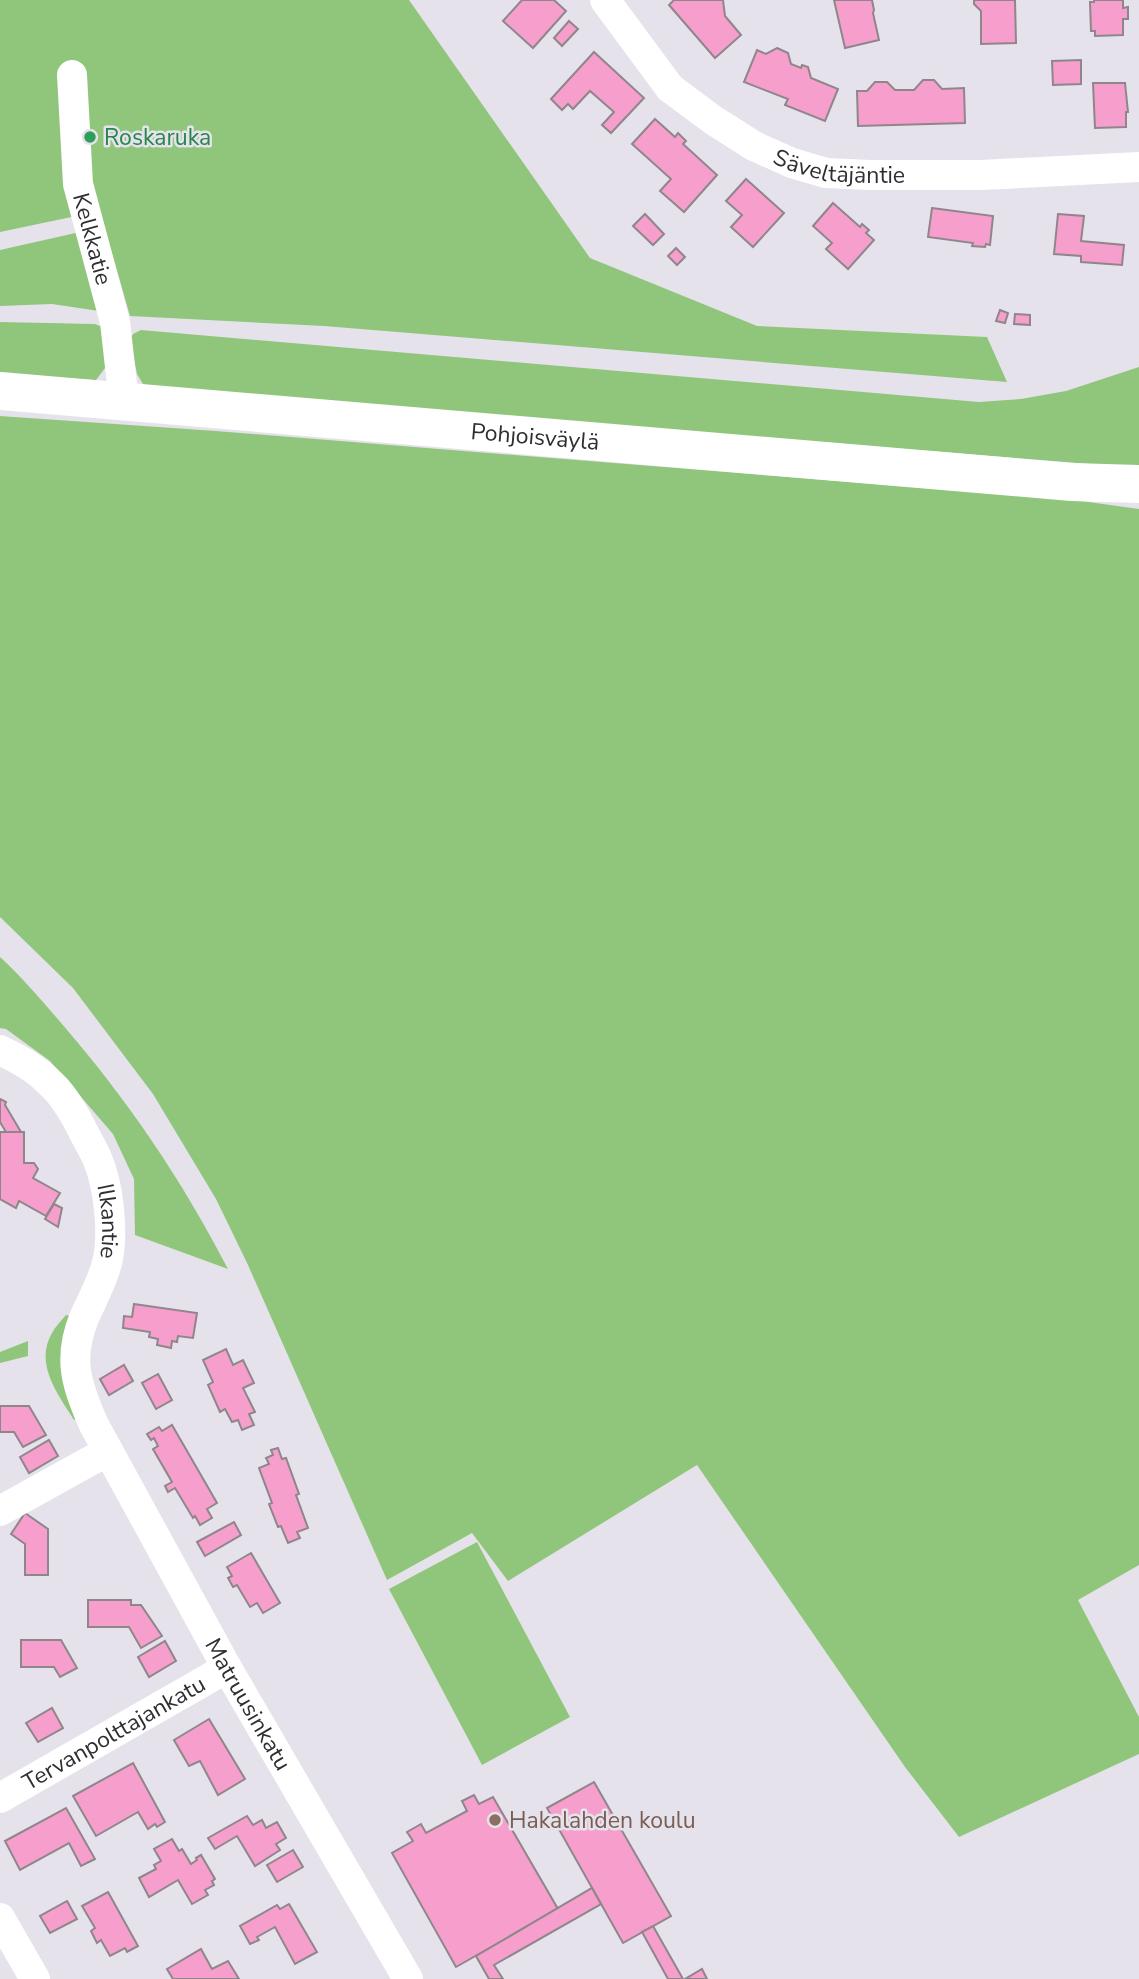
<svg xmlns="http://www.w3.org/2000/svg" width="1139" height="1979" font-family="'Nunito Sans',sans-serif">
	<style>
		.green { fill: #90c67b }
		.building { fill: #f69fcc; stroke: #8f868b; stroke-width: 2 }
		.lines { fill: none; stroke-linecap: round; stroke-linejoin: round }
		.minor { stroke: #fff; stroke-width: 30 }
		.major { stroke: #fff; stroke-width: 38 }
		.leisure-dot { fill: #2e9e5b; stroke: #e6e2eb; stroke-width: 2.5 }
		.education-dot { fill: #8d6e63; stroke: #e6e2eb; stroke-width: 2.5 }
		.labels { text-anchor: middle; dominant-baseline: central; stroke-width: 5; stroke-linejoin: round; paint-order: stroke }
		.leisure-label { font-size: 23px; fill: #27864d; stroke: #e6e2eb; text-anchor: start }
		.street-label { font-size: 23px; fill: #302e32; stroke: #e6e2eb }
		.education-label { font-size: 23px; fill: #785e54; stroke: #e6e2eb; text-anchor: start }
	</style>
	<rect width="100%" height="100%" fill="#e6e2eb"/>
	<g class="green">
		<polygon points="0,0 409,0 590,258 757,326 987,337 1007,382 324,326 130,316 100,211 0,232"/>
		<polygon points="80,232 99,311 52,304 0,306 0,250"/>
		<polygon points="0,322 95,324 107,329 108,364 96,380 0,375"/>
		<polygon points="141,330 979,402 1021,399 1066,391 1139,367 1139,468 157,388 143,384 137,374 130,339 133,334"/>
		<polygon points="0,416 216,431 1074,500 1139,509 1139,1565 1078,1600 1139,1717 1139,1754 959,1837 905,1767 697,1465 508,1581 472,1533 387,1580 248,1265 216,1199 153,1094 73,988 0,917"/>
		<path d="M0 957C22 977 42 1001 62 1024 127 1099 182 1180 228 1269L135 1235 134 1179 113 1134 50 1061 6 1029 0 1028Z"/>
		<path d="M66 1315 75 1317 80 1417 74 1420C58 1394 34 1364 52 1333 55 1327 61 1321 66 1315Z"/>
		<polygon points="28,1341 28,1356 0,1363 0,1352"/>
		<polygon points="477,1542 570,1717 482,1765 389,1589"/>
	</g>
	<g class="building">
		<polygon points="522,0 554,0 566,11 533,48 503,21"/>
		<polygon points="674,0 723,0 725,16 741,35 715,58 669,5"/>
		<polygon points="834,0 872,0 874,10 873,13 879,40 845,48"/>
		<polygon points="974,0 1015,0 1016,43 981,44 981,11 974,4"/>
		<polygon points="1094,0 1123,0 1123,8 1128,7 1128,19 1123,19 1123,35 1095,36 1095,31 1091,31 1090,2 1094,2"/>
		<polygon points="569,21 578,29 562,46 554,38"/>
		<polygon points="777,48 788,53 791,64 801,68 802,65 808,67 811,78 838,89 825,121 785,105 788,99 744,82 757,50 766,54"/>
		<polygon points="594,52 644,98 611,133 602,125 614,112 590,91 573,109 568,104 562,110 551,99"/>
		<polygon points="1081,60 1081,84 1053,85 1052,61"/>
		<polygon points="923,80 934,80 942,89 964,88 965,123 858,126 857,91 867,91 875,82 887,82 895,90 914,90"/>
		<polygon points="1093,83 1125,83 1128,112 1126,112 1126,127 1095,128"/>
		<polygon points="655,119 675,137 678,133 686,141 683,144 717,175 684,212 660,191 671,179 632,144"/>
		<polygon points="746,179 784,213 753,247 731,227 742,215 726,201"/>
		<polygon points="833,203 860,227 862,224 869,230 866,233 874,240 848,269 826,249 832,243 813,226"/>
		<polygon points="932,208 993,216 990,245 986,244 985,247 972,246 973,243 928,237"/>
		<polygon points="645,214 664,234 653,245 633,226"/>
		<polygon points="1058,214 1084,216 1081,241 1124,245 1122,265 1081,262 1081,256 1054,254"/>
		<polygon points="676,248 685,257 677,265 668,256"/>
		<polygon points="1000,310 1008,313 1005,323 996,321"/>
		<polygon points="1015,314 1030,315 1030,325 1014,324"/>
		<polygon points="0,1099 6,1102 5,1105 21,1132 6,1132 0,1122"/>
		<polygon points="0,1132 24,1132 24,1163 34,1163 38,1169 33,1178 60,1193 46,1216 19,1201 16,1208 0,1199"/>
		<polygon points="54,1204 62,1208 58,1227 45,1219"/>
		<polygon points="134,1304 197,1313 193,1338 178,1336 177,1342 172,1341 171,1348 157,1345 158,1339 149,1337 150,1332 123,1328 124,1316 132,1317"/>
		<polygon points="226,1349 233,1365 243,1360 254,1383 243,1388 255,1412 249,1414 254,1425 242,1430 238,1420 232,1422 225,1409 220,1412 208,1385 213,1382 203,1360"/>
		<polygon points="124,1365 133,1381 109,1395 100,1379"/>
		<polygon points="158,1374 172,1400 156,1409 142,1383"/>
		<polygon points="0,1406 29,1406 46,1435 23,1447 14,1432 0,1432"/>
		<polygon points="172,1425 217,1503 207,1509 212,1518 200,1525 195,1516 193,1518 175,1488 168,1492 165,1486 172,1482 153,1449 158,1446 154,1438 151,1440 147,1434 159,1427 162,1431"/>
		<polygon points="49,1440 58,1456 29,1473 20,1457"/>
		<polygon points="278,1448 282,1459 286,1458 299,1494 296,1495 308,1528 297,1532 300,1538 288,1543 281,1526 278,1527 269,1504 272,1503 259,1468 269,1464 266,1458 273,1455 271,1450"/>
		<polygon points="25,1513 48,1529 48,1575 25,1575 25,1544 11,1534"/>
		<polygon points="234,1522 241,1535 205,1556 197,1542"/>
		<polygon points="251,1553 280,1603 263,1613 257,1603 250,1607 237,1585 233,1587 228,1578 232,1576 227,1567"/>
		<polygon points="88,1600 131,1600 131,1605 141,1605 162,1636 141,1648 129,1627 88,1627"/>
		<polygon points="21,1640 61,1640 77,1668 60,1677 54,1667 21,1667"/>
		<polygon points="165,1641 176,1661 149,1677 138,1657"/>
		<polygon points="52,1708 63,1728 38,1742 26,1723"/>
		<polygon points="209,1719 245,1779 218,1795 200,1761 189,1766 174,1740"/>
		<polygon points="133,1763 165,1822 157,1827 155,1824 148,1829 138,1812 96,1836 73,1796"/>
		<polygon points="594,1782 671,1916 623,1943 547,1808"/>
		<polygon points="474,1795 479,1804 493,1797 558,1909 456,1967 392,1853 413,1841 407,1832 421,1824 426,1833 467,1811 462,1801"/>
		<polygon points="66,1808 95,1859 81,1866 69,1843 20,1870 5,1841"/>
		<polygon points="247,1816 253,1825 262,1820 266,1828 277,1822 286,1838 276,1844 280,1850 255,1866 237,1836 215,1849 208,1838"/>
		<polygon points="172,1839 179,1851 182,1849 191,1864 197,1860 196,1858 201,1855 215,1879 212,1881 214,1885 205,1890 208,1895 192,1904 178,1880 149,1897 139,1878 156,1869 154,1865 161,1861 154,1849"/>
		<polygon points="293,1850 303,1867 277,1882 267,1865"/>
		<polygon points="592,1888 601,1904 494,1965 503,1979 489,1979 476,1956"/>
		<polygon points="108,1892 138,1946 127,1952 125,1948 110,1956 101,1940 97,1943 91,1931 95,1928 82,1906"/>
		<polygon points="67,1901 77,1919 50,1933 40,1916"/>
		<polygon points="289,1904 317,1952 295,1964 275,1927 257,1937 259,1940 250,1944 240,1926 277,1905 280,1909"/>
		<polygon points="653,1926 683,1979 668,1979 642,1932"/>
		<polygon points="201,1949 212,1969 228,1961 239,1979 173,1979 167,1969"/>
		<polygon points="702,1969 707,1979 685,1979"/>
	</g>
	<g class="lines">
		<g class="minor">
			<path id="s1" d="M605 0 670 88 713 120 754 146 792 163 826 173 870 175H981L1139 167"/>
			<path id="s2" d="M72 75 78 184 115 322 124 402"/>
			<path id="s3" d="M0 1050C17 1058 36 1068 49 1082 62 1093 72 1110 80 1125 85 1136 92 1147 97 1158 109 1186 114 1234 107 1263 102 1282 92 1300 84 1318 67 1360 77 1386 94 1425L227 1668 408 1979"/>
			<polyline points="0,1511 108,1451"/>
			<path id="s4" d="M0 1798 227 1668"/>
			<polyline points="0,1918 35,1979"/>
		</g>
		<path class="major" id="s5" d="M0 391 1072 482 1139 484"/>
	</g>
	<circle class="leisure-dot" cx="90" cy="137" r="7"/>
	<circle class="education-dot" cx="495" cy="1820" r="7"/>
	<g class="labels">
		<g class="leisure-label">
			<text x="104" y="137">Roskaruka</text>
		</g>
		<g class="street-label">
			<text stroke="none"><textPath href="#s1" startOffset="301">Säveltäjäntie</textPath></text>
			<text stroke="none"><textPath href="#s2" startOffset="166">Kelkkatie</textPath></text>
			<text stroke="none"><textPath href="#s5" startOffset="537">Pohjoisväylä</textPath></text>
			<text stroke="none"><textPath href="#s3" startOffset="214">Ilkantie</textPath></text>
			<text stroke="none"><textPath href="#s3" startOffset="746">Matruusinkatu</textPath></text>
			<text stroke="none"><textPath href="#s4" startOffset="131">Tervanpolttajankatu</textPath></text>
		</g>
		<g class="education-label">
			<text x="509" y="1820">Hakalahden koulu</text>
		</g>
	</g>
</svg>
